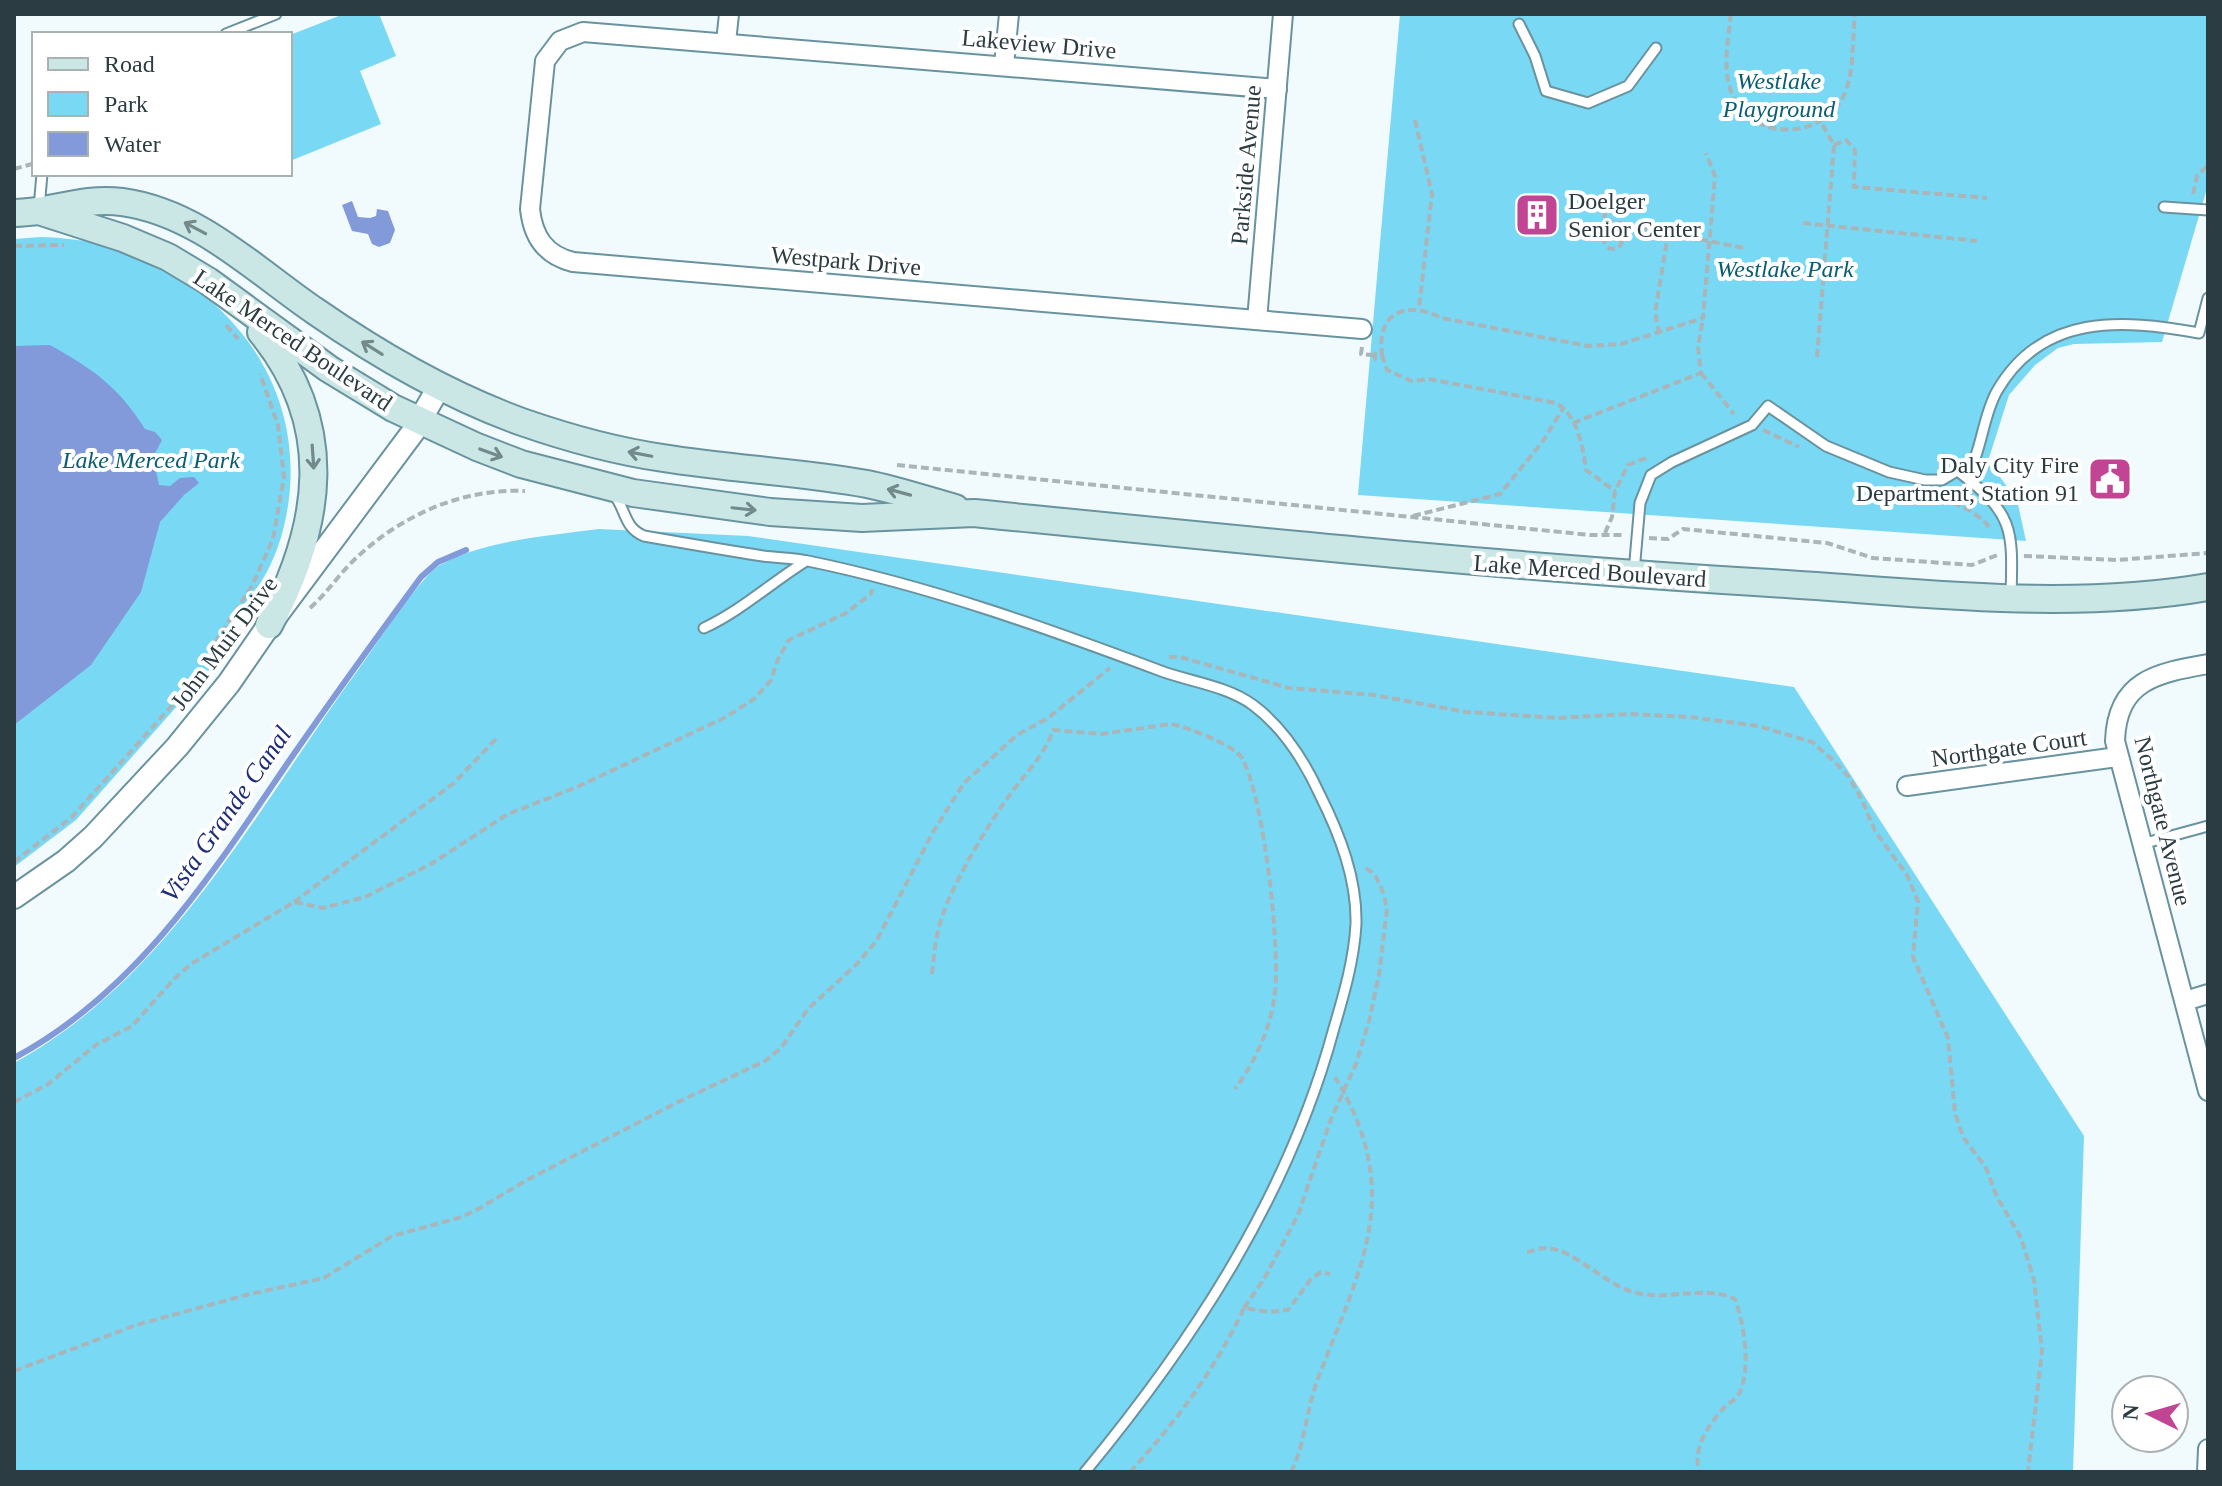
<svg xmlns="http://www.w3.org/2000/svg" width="2222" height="1486" font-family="Georgia,serif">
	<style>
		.green { fill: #79d8f3 }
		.water { fill: #839ada }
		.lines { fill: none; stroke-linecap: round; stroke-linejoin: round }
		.stream { stroke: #839ada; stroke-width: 6 }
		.service-casing { stroke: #69939f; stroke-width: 13 }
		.minor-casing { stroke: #69939f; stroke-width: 22 }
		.tertiary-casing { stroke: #69939f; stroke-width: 26 }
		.secondary-casing { stroke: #69939f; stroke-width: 30 }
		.path { stroke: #a9b5b9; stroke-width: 4; stroke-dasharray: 8 4; stroke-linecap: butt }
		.service { stroke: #fff; stroke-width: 9 }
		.minor { stroke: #fff; stroke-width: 18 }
		.tertiary { stroke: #fff; stroke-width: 22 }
		.secondary { stroke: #cae7e6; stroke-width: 26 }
		.oneway { stroke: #73898c }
		.labels { text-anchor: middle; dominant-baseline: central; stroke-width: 8; stroke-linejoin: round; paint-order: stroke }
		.street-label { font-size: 24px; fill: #2b3c42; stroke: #fff }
		.park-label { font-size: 24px; font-style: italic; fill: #0a5e70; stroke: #fff }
		.poi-label { font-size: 24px; fill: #2b3c42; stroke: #fff; text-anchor: start }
		.water-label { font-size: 26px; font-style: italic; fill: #1d2d77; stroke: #fff }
	</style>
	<rect width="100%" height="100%" fill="#f1fafd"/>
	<g class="green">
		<polygon points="344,14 379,14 396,56 360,71 381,124 290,161 290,35"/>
		<polygon points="1400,14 2208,14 2208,185 2162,342 2074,344 2058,348 2035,365 2009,395 1988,461 2017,500 2026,541 1358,495"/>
		<path d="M41 237C79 238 114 245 148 259 159 264 170 272 180 278 267 334 309 429 283 530 270 580 246 601 222 642 217 651 214 661 209 670L76 820 14 867V239Z"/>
		<path d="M599 529 748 536 1794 687 2084 1136 2073 1472H14V1063C172 976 255 811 358 670 376 646 418 579 440 565 481 541 553 535 599 529Z"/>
	</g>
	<g class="water">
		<polygon points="352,201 358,217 370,218 376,216 377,209 388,211 395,230 390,243 379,247 372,244 368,234 352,231 342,205"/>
		<path d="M50 345C94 370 117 385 145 429L155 432 162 440 153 457 159 485 170 486 180 478 194 477 199 483 184 495 160 522 141 592 91 665 14 725V346Z"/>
	</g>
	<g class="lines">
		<path class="stream" d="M14 1058C137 992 212 874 289 761 332 699 376 638 421 577L438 562 466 550"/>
		<g class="service-casing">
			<g id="service">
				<polyline points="1519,24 1535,56 1546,91 1588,103 1628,86 1656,48"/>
				<polyline points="226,34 276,14"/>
				<polyline points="2164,207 2208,210"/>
				<polyline points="39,208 42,174"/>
				<path d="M1959 472C2014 514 2013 529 2011 596"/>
				<path d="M614 494C626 510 624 528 644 536 684 543 724 550 763 556 778 558 794 558 808 561 930 586 1046 628 1161 671 1191 682 1227 686 1253 705 1284 728 1304 760 1320 795 1340 835 1357 879 1356 924 1354 960 1344 994 1334 1028 1289 1195 1194 1340 1085 1472"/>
				<path d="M1634 572 1640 503 1651 475 1672 462 1752 425 1768 406 1826 446 1889 472 1925 480H1942L1974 461C1983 438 1985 412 1997 391 2042 313 2122 319 2199 333L2208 298"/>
				<path d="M704 628C742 610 771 583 806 561"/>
				<polyline points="2142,844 2208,826"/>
			</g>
		</g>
		<g class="minor-casing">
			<g id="minor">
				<polyline points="726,42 729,14"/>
				<polyline points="1004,65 1009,14"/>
				<path d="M1277 89 583 32 560 41 545 61 530 209C533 237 545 255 573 262L1362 329"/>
				<polyline points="1257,320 1283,14"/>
				<path d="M2208 664C2157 673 2117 680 2115 741L2208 1091"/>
				<polyline points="1907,786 2117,757"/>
				<polyline points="2185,1001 2208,994"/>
				<polyline points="2207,1472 2208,1449"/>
			</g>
		</g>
		<g class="tertiary-casing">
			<polyline id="tertiary" points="14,897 66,861 93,837 177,747 229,683 269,625 413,432 439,387"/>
		</g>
		<g class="secondary-casing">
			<g id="secondary">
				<path d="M39 211 123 238 168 257 208 281 329 369 393 408 477 447 521 464 633 493 770 512 862 518 974 513C1244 540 1514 568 1786 584 1926 593 2069 611 2208 587"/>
				<path d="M14 213C52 213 80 197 122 202 197 212 255 270 315 311 380 356 447 395 522 422 568 438 615 451 663 458 731 469 800 472 867 484 897 490 926 500 955 508"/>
				<path d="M261 332C337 425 322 525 269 625"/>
			</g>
		</g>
		<g class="path">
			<path d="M1731 14C1728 40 1722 69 1732 94 1750 140 1818 141 1842 99 1855 76 1852 40 1855 14"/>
			<polyline points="1415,120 1432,194 1419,308"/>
			<polyline points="1834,145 1846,140 1855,150 1854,187 1987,198"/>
			<polyline points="14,169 32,164"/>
			<polyline points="2193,194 2197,176 2208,165"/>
			<polyline points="1607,198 1604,220 1744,248"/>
			<polyline points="1803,223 1977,241"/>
			<circle cx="1613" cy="240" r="9"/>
			<polyline points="14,246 64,245"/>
			<polyline points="226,325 238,339"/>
			<polyline points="1659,334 1655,313 1668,234"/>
			<path d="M1362 347 1361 354 1372 355V359H1375V354L1382 355C1376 312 1407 300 1442 318L1588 346 1621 344 1703 318 1715 176 1706 153"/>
			<path d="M1382 355 1387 370 1412 381 1429 379 1556 403C1578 415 1583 448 1586 470L1615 491"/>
			<polyline points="1817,357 1834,145 1821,122"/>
			<polyline points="1701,373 1734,414"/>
			<polyline points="1573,423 1701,373 1698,347 1703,318"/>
			<polyline points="1763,430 1799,447"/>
			<polyline points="897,465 1590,535 1625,535"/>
			<path d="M1930 496C1951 501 1976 510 1989 527"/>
			<polyline points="1413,516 1500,494 1543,441 1564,407"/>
			<polyline points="1605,533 1612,517 1615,491 1628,465 1649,457"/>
			<polyline points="1649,538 1668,539 1683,529 1827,543 1873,558 1972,565 2000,554"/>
			<polyline points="2024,556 2117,560 2208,553"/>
			<path d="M310 608C326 594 337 577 352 562 398 517 460 488 525 491"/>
			<polyline points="1169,657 1180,657 1289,688 1374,695 1466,712 1557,718 1629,714 1690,717 1758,726 1812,742 1835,762 1849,777 1862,800 1875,831 1907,875 1918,901 1913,957 1948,1038 1955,1113 1963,1137 1986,1168 1997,1197 2021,1238 2034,1280 2042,1351 2028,1472"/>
			<polyline points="14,862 72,817 201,673 219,636 252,586 273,539 284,477 278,425 260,374"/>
			<polyline points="294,902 454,783 496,739"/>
			<path d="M932 974C934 953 936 933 943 914 956 878 987 826 1009 796 1025 773 1044 757 1053 730L1101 734 1171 724C1187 727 1234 745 1242 758 1264 797 1282 956 1274 1000 1269 1032 1254 1063 1235 1089"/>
			<polyline points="14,1102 47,1085 96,1045 132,1026 174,979 191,964 294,902 323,908 365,897 431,864 508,814 577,787 724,718 754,699 771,680 778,659 789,640 846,613 871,594 872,589"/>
			<path d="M1527 1252C1533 1251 1540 1248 1545 1248 1573 1248 1604 1284 1633 1292 1667 1302 1703 1284 1735 1299 1744 1324 1751 1367 1740 1392 1736 1400 1728 1403 1722 1410 1707 1427 1693 1448 1699 1472"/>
			<polyline points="1244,1308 1264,1279 1298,1215 1331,1119 1356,1064 1369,1021 1379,975 1387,909 1383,892 1375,875 1365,867"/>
			<polyline points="14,1371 136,1325 246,1295 324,1278 392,1236 462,1217 480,1208 527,1180 676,1103 765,1061 781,1048 808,1009 857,964 877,940 933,832 964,783 1017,735 1048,718 1110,668"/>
			<path d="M1130 1472C1176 1422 1215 1370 1244 1308L1269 1312 1288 1310 1311 1279 1321 1272 1330 1274"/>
			<path d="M1291 1472C1305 1444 1306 1413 1316 1384 1359 1269 1407 1196 1335 1077"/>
		</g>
		<use href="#service" class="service"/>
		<use href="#minor" class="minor"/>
		<use href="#tertiary" class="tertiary"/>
		<use href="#secondary" class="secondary"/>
	</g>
	<defs><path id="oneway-shaft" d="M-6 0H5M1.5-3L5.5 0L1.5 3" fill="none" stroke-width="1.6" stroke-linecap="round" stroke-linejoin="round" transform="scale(2)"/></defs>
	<g class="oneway">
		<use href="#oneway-shaft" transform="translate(195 228) rotate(-152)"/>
		<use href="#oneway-shaft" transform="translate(372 348) rotate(-148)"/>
		<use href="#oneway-shaft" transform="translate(491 453) rotate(20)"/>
		<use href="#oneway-shaft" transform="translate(640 454) rotate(-169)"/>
		<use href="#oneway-shaft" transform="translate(313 457) rotate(86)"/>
		<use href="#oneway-shaft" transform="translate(899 492) rotate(-165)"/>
		<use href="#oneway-shaft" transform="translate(744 509) rotate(6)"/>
	</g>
	<defs>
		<g id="building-square" transform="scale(2.3)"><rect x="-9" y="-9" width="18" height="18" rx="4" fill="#c24594" stroke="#fff"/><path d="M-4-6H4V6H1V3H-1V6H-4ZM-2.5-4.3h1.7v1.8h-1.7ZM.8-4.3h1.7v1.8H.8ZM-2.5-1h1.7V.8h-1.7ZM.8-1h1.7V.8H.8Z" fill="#fff"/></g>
		<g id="civic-square" transform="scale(2.3)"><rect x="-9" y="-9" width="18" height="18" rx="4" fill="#c24594" stroke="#fff"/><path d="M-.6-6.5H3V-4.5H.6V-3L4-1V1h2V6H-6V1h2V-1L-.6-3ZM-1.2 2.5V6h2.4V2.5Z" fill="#fff"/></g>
	</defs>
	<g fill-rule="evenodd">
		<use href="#building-square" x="1537" y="215"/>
		<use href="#civic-square" x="2110" y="479"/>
	</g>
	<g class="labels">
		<g class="street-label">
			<text transform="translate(1039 44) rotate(5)">Lakeview Drive</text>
			<text transform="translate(1246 165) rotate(-85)">Parkside Avenue</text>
			<text transform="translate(846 261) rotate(5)">Westpark Drive</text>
			<text transform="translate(293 340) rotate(34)">Lake Merced Boulevard</text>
			<text transform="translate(1590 571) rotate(4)">Lake Merced Boulevard</text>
			<text transform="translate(224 643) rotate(-53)">John Muir Drive</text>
			<text transform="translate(2009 748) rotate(-8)">Northgate Court</text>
			<text transform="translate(2163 821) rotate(76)">Northgate Avenue</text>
		</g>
		<g class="park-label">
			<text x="1779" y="81">Westlake<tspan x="1779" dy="28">Playground</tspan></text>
			<text x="1785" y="269">Westlake Park</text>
			<text x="151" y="460">Lake Merced Park</text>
		</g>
		<g class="poi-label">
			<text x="1568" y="201">Doelger<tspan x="1568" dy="28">Senior Center</tspan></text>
			<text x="2079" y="465" text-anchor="end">Daly City Fire<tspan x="2079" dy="28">Department, Station 91</tspan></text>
		</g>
		<g class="water-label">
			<text transform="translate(226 814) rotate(-55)">Vista Grande Canal</text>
		</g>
	</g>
	<rect width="2222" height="1486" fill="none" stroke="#2b3c42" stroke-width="32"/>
	<rect x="32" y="32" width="260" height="144" fill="#ffffff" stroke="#aab1b3" stroke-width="2"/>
	<rect x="48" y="58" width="40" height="12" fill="#cae7e6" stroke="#aab1b3" stroke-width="2"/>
	<text x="104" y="72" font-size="24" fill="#2b3c42">Road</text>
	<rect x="48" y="92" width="40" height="24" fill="#79d8f3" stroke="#aab1b3" stroke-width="2"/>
	<text x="104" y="112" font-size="24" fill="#2b3c42">Park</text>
	<rect x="48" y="132" width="40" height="24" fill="#839ada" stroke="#aab1b3" stroke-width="2"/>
	<text x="104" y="152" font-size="24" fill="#2b3c42">Water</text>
	<g transform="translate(2150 1414) rotate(275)"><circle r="38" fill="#ffffff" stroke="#aab1b3" stroke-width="2"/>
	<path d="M0-6L14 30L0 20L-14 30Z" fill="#c24594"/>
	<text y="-12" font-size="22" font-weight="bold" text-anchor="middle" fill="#2b3c42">N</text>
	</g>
</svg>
